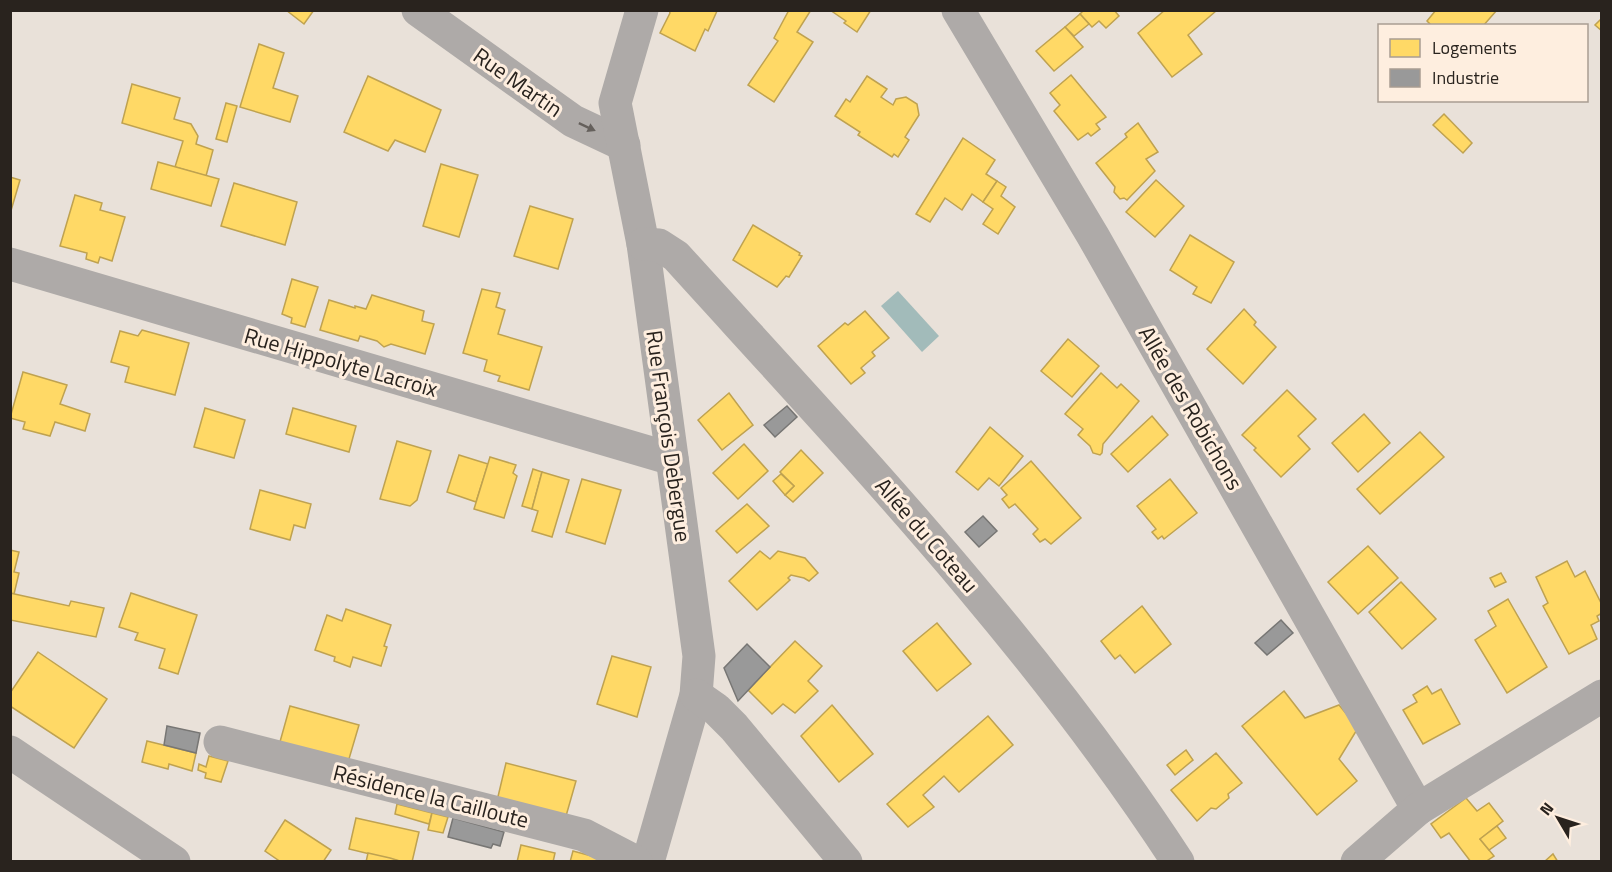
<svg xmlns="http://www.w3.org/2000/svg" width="1612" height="872" font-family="'Titillium Web',sans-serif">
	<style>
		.water { fill: #a2bbba }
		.homes { fill: #ffd966; stroke: #bfa250; stroke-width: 1.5 }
		.industry { fill: #999; stroke: #777674; stroke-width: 1.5 }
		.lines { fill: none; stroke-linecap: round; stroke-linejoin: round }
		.minor { stroke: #aeaaa8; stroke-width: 33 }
		.oneway { fill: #65605c }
		.labels { text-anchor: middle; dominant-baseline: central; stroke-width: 6; stroke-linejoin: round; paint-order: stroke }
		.street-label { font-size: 22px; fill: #29231e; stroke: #feeedf }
	</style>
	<rect width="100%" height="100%" fill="#e9e1d9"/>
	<polygon class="water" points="898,291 939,336 922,352 881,306"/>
	<g class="homes">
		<polygon points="286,10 314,10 304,24"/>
		<polygon points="669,10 717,11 708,31 705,29 695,51 660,33 670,13"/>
		<polygon points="789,10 811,10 797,32 813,42 774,102 748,85 778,41 774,38"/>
		<polygon points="830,10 871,10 857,32 844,23 846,21"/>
		<polygon points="1084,10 1114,10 1119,16 1106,28 1099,21 1092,27 1080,14"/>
		<polygon points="1165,10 1216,11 1188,35 1202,54 1172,77 1138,33"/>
		<polygon points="1436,10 1497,10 1483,26 1432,26 1427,21"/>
		<polygon points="1080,14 1089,24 1074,36 1065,27"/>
		<polygon points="1602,18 1602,31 1595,25"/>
		<polygon points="1065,27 1083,47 1054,71 1036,51"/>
		<polygon points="259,44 284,53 273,88 298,96 290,122 240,107"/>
		<polygon points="1071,75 1106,117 1096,124 1100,129 1091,136 1088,133 1078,140 1054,111 1060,105 1050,93"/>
		<polygon points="368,76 441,110 425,152 395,140 388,151 344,132"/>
		<polygon points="867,76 887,89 881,97 893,105 896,99 906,97 917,104 919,115 905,137 909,140 898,157 894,154 892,157 858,135 860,132 835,116 846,99 850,102"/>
		<polygon points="132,84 180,98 174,119 191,124 198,136 196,144 213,150 206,176 175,167 183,141 122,123"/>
		<polygon points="226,103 237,106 227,142 216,139"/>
		<polygon points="1444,114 1472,143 1463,153 1433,125"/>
		<polygon points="1138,123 1158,152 1146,159 1155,171 1127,200 1124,198 1120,199 1114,192 1115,187 1096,163 1127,137 1125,134"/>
		<polygon points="963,138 995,160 986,174 997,181 983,202 972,194 962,210 945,198 930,222 916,214"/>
		<polygon points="158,162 219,179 211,206 151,189"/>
		<polygon points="441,164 478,175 459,237 423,226"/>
		<polygon points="10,177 20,180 10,214"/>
		<polygon points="1156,180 1184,206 1155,237 1126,212"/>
		<polygon points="997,181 1006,187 1001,196 1015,207 998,234 983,224 993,209 983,202"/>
		<polygon points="234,183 297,202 285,245 221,226"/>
		<polygon points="75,195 102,203 100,210 125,217 112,261 100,257 98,263 86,259 87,253 60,246"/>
		<polygon points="530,206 573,219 558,269 514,256"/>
		<polygon points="753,225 800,253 799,255 802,256 789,277 786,276 777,287 733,260"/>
		<polygon points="1190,235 1234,262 1211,303 1193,294 1197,287 1170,270"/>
		<polygon points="292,279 318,287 305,327 291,323 292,318 282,314"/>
		<polygon points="482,289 500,293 496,307 505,310 498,334 542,347 529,390 498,381 500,376 484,371 487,360 463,353"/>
		<polygon points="372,295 424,311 422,321 434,324 425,354 391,344 384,347 377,341 360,336 358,341 320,330 329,300 355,308 355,306 366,309"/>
		<polygon points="1244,309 1256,322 1254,325 1276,347 1243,384 1207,349"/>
		<polygon points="865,311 889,338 872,352 875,356 861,368 865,373 851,384 818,346 845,323 848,325"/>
		<polygon points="142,330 189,343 175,395 125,382 129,367 111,362 120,331 138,336"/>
		<polygon points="1068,339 1099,366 1072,397 1041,371"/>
		<polygon points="23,372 67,385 60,404 90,414 85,431 55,422 50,436 23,429 25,422 10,418"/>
		<polygon points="1101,373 1117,388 1121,384 1139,401 1103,444 1102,453 1100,455 1093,453 1090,446 1078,435 1083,429 1065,414"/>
		<polygon points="1287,390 1316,419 1298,436 1310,449 1281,477 1254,450 1256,448 1242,435"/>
		<polygon points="729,393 753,425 722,450 698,420"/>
		<polygon points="205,408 245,420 234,458 194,447"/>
		<polygon points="293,408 356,426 349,452 286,434"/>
		<polygon points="1364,414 1390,443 1358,472 1332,443"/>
		<polygon points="1152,416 1168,435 1128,472 1111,454"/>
		<polygon points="990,427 1023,456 999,486 989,478 978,490 956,472"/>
		<polygon points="1420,432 1444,457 1380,514 1357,489"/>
		<polygon points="397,441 431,451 417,500 410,506 380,499"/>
		<polygon points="744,444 768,471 738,499 713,473"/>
		<polygon points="801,450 823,473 793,502 785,495 794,486 780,472"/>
		<polygon points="459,455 488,464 476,502 447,492"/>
		<polygon points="490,457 516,465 513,473 517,476 504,518 474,509"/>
		<polygon points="1031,461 1081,518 1051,544 1045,539 1040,542 1033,534 1038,529 1015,504 1009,508 1002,499 1007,495 1001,488"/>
		<polygon points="533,469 542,472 532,509 522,506"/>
		<polygon points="542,472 569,480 552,537 532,531 538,511 532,509"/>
		<polygon points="781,474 794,486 785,495 773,481"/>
		<polygon points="582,479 621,490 605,544 566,532"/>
		<polygon points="1170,479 1197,513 1164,539 1162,536 1158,539 1152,532 1156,529 1137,506"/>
		<polygon points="260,490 311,504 305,528 294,525 290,540 250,529"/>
		<polygon points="747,504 769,526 737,553 716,531"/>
		<polygon points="1368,546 1398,578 1358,614 1328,582"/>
		<polygon points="10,550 19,552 14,572 19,573 14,594 10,593"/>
		<polygon points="760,551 770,559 778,551 805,558 818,573 809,581 804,578 791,575 788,578 790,580 757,610 729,581"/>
		<polygon points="1567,561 1575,577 1585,571 1602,605 1602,613 1597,616 1599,621 1591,625 1597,639 1569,654 1543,606 1548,603 1536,577"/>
		<polygon points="1501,573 1506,582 1495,587 1490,578"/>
		<polygon points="1401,582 1436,619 1402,649 1369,612"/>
		<polygon points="10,593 69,606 71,601 104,608 96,637 10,620"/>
		<polygon points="131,593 197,615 178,674 159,668 165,649 135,640 138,633 119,627"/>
		<polygon points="1508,599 1547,667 1507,693 1475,640 1496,626 1488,611"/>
		<polygon points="1142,606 1171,644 1135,673 1120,655 1115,659 1101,641"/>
		<polygon points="346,609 391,625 384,646 387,647 381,666 353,657 350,667 334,661 335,657 315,650 327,615 342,621"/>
		<polygon points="937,623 971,664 937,691 903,651"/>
		<polygon points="795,641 822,666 808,681 818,691 795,713 783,704 772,714 748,690"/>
		<polygon points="38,652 107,699 74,748 10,706 10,693"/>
		<polygon points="612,656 651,667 637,717 597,704"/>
		<polygon points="1427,686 1432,694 1441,689 1460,724 1423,744 1403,710 1417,702 1413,695"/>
		<polygon points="1284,691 1305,718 1339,705 1358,728 1339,759 1357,781 1317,815 1242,726"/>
		<polygon points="832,705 873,754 839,782 801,736"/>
		<polygon points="290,706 359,725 346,769 278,749"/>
		<polygon points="988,716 1013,745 959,792 944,776 923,795 934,807 908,827 887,804"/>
		<polygon points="147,741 196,753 192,771 169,764 168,769 142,762"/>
		<polygon points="1186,750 1193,760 1175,775 1167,765"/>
		<polygon points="1216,753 1242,783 1228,794 1229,798 1216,809 1211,808 1197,821 1171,790"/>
		<polygon points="209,756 228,761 221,782 205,778 206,773 198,770 199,764 206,767"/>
		<polygon points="506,763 576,781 564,823 496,805"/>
		<polygon points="1466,798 1477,811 1489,803 1503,821 1480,839 1494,856 1485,862 1471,862 1449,833 1441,838 1431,824"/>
		<polygon points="397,804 432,813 429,824 395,814"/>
		<polygon points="432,813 448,817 443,833 428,830"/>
		<polygon points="356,818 419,832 412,862 403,862 349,849"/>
		<polygon points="285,820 331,850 323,862 281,862 265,851"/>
		<polygon points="1497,826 1506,838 1489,850 1480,839"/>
		<polygon points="521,845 555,853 553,862 517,862"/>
		<polygon points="573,851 599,858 598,862 570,862"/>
		<polygon points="368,853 390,858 403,862 366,862"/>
		<polygon points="1553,854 1558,862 1544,862"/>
	</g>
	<g class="industry">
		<polygon points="787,406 797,417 775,437 764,425"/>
		<polygon points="983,516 997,531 979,547 965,532"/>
		<polygon points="1281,620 1293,633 1267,655 1255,643"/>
		<polygon points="747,644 770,667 738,701 724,668"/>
		<polygon points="167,726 200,733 196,753 164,745"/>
		<polygon points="453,818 504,832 500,846 493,844 491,848 448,837"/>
	</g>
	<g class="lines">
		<g class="minor">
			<polyline points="418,10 573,121 624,145"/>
			<polyline points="642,10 615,103 643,244 699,656 696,695 648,862"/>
			<polyline points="958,10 1093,236 1418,809"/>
			<path d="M643 244 659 245 676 256C852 450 1034 641 1178 862"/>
			<polyline points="10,264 672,459"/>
			<polyline points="696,695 716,709 734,727 846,862"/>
			<polyline points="220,742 584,835 636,862"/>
			<polyline points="10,752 174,862"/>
			<polyline points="1357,862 1418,809 1602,696"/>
		</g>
	</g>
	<defs><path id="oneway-solid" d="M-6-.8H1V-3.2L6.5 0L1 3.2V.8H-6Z" transform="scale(1.5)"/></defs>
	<use class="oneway" href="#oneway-solid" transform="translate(587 127) rotate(25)"/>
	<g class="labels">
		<g class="street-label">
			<text transform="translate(518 82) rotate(35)">Rue Martin</text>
			<text transform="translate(341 362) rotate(16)">Rue Hippolyte Lacroix</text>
			<text transform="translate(1191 408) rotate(60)">Allée des Robichons</text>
			<text transform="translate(669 436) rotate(82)">Rue François Debergue</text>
			<text transform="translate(927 535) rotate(49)">Allée du Coteau</text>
			<text transform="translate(431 796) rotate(14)">Résidence la Cailloute</text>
		</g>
	</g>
	<rect width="1612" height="872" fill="none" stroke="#29231e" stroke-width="24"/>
	<rect x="1378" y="24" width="210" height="78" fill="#feeedf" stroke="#a99d92" stroke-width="1.5"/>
	<rect x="1390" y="39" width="30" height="18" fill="#ffd966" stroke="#a99d92" stroke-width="1.5"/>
	<text x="1432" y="54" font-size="18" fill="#29231e">Logements</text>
	<rect x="1390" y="69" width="30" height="18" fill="#999999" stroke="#a99d92" stroke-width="1.5"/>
	<text x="1432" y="84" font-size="18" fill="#29231e">Industrie</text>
	<g transform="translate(1558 818) rotate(309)" stroke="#feeedf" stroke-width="4.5" paint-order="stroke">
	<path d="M0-4.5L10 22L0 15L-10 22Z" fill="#29231e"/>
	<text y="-9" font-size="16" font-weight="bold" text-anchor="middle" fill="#29231e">N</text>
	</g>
</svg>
